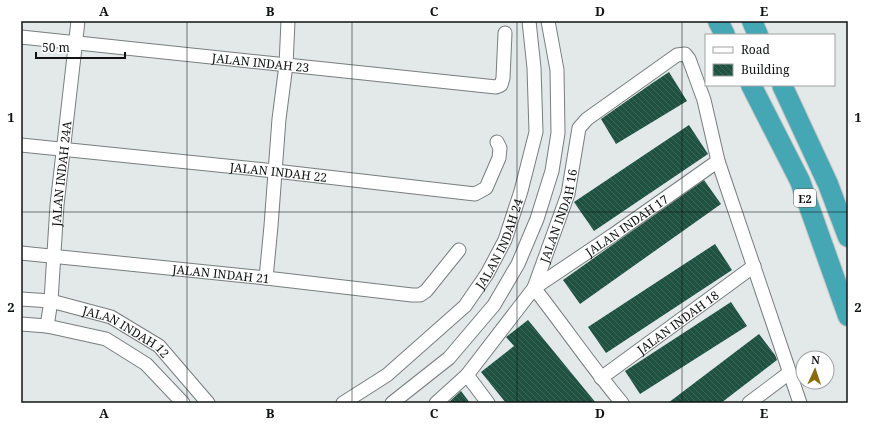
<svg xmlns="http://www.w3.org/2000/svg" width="869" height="424" font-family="'Noto Serif',serif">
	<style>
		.building { fill: url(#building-back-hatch) }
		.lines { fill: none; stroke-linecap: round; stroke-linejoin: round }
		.minor-casing { stroke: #787e7d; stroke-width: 15 }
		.highway-casing { stroke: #c6c6c6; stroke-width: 22 }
		.minor { stroke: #fff; stroke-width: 13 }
		.highway { stroke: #45a7b3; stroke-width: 20 }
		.grid { fill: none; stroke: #111313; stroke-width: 1; stroke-opacity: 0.55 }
		.labels { text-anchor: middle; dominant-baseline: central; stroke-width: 4; stroke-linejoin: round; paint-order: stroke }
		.shield { fill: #fff; stroke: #585a5a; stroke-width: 1 }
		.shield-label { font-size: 11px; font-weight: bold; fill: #111313 }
		.street-label { font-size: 12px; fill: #111313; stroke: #fff }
		.neatline { fill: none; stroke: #111313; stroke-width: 1.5 }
		.grid-label { font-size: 13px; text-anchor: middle; font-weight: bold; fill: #111313 }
	</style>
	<defs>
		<pattern id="building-back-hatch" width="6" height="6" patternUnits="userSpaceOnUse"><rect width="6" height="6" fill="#1f5241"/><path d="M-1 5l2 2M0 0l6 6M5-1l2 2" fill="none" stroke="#3e6659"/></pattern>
	</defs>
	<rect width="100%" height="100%" fill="#e2e9e8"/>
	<g class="building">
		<polygon points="669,72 687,101 616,144 601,119 651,84"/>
		<polygon points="689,125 708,154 594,231 574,202"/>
		<polygon points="704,180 721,204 580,304 563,280"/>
		<polygon points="715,244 732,270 606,353 588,327"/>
		<polygon points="731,302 747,326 640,394 625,371"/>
		<polygon points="528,320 596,403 506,403 481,372 514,346 506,337"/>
		<polygon points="759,334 775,355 777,360 721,403 668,403"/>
		<polygon points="461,391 470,403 448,403"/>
	</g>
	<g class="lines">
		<g class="minor-casing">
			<g id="minor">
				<path id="s1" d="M21 37 496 87 501 85 503 78 505 33"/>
				<path id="s2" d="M21 145 275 171 475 194 486 188 499 158 500 148 497 142"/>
				<path id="s3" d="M21 253 266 278 412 295H420L426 291 459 250"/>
				<polyline points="266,278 271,226 279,119 286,65 288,21"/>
				<path id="s4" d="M534 288 613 235 718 161"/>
				<path d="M534 288C564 326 591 366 622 403"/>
				<path id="s5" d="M21 299 51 301 111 317 159 346 208 403"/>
				<polyline points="21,324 47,326 106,339 146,364 183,403"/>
				<path id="s6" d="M47 326 51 301 57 205 78 21"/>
				<polyline points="467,375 488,403"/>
				<path id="s7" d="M601 378 754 266"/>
				<path id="s8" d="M343 403 387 375 465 306 487 274 505 240 521 191 536 132 534 68 529 21"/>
				<polyline points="392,403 449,358 494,305 518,264 537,219 552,171 558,133 557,70 548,21"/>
				<path id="s9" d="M436 403 467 375 534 288 568 194 579 128 587 119 677 55 685 54 689 59 704 100 718 161 800 403"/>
				<polyline points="749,403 789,373"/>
			</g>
		</g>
		<g class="highway-casing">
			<g id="highway">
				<polyline points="718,21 725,35"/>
				<polyline points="752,21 758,35"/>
				<polyline points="751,85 800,181 848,316"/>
				<polyline points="782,85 828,184 848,237"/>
			</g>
		</g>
		<use href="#minor" class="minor"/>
		<use href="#highway" class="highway"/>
	</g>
	<path class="grid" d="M187 21V403M352 21V403M517 21V403M682 21V403M21 212H848"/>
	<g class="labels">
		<rect class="shield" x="794" y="189" width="22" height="18" rx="3"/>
		<g class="shield-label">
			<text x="805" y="198">E2</text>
		</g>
		<g class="street-label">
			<text stroke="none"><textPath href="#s1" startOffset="241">JALAN INDAH 23</textPath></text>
			<text stroke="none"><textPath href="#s2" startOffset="259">JALAN INDAH 22</textPath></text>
			<text stroke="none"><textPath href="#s6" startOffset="153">JALAN INDAH 24A</textPath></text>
			<text stroke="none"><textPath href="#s9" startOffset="228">JALAN INDAH 16</textPath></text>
			<text stroke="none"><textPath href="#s4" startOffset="112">JALAN INDAH 17</textPath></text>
			<text stroke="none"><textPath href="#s8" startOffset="228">JALAN INDAH 24</textPath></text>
			<text stroke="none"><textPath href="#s3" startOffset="201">JALAN INDAH 21</textPath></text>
			<text stroke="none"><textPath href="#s7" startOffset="95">JALAN INDAH 18</textPath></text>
			<text stroke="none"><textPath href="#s5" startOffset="112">JALAN INDAH 12</textPath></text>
		</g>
	</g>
	<rect width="869" height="424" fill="none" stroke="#ffffff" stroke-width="44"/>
	<rect x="705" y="34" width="130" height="52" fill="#ffffff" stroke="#a0a1a1"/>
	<rect x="713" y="47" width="20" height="6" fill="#ffffff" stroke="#a0a1a1"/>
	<text x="741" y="54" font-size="12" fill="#111313">Road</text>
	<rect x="713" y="64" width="20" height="12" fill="url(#building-back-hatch)" stroke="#a0a1a1"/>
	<text x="741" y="74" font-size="12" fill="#111313">Building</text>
	<g transform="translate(815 370) rotate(3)"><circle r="19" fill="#ffffff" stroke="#a0a1a1"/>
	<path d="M0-3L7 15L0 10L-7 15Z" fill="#896d0c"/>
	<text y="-6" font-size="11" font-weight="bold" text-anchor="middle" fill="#111313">N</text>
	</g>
	<path d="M36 52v6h89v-6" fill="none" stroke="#111313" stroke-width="2"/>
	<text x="42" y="52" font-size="12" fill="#111313" stroke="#ffffff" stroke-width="3" paint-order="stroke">50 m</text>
	<rect x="22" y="22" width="825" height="380" class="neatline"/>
	<g class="grid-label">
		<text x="104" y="16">A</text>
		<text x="270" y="16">B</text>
		<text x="434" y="16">C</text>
		<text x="600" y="16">D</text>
		<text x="764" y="16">E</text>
		<text x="11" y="122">1</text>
		<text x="858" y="122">1</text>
		<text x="11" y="312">2</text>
		<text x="858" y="312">2</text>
		<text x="104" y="418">A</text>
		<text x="270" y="418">B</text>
		<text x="434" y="418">C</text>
		<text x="600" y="418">D</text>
		<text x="764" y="418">E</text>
	</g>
</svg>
